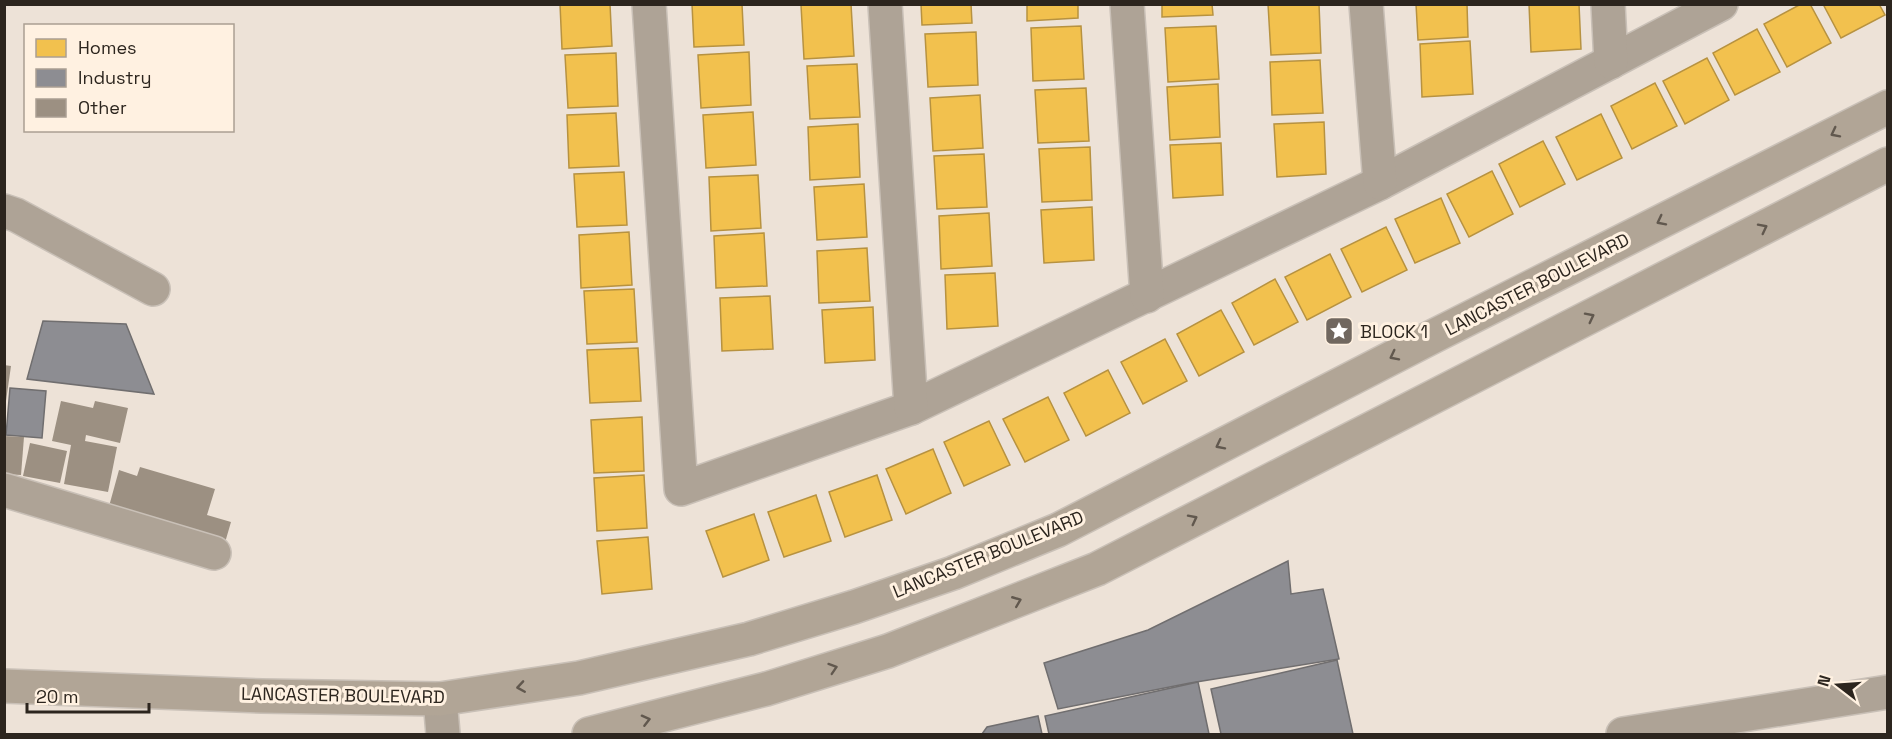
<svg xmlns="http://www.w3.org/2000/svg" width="1892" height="739" font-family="'Space Grotesk',sans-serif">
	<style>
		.homes { fill: #f2c14e; stroke: #b79240; stroke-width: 1.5 }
		.industry { fill: #8d8d92; stroke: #706e6f; stroke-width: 1.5 }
		.building { fill: #9c9082 }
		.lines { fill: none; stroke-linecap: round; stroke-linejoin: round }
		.minor-casing { stroke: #c9c0b7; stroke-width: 36 }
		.major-casing { stroke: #c9c0b7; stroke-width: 36 }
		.minor { stroke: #aea396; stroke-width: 33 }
		.major { stroke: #b1a596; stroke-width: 33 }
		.oneway { stroke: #61584e }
		.labels { text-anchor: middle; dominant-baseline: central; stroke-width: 6; stroke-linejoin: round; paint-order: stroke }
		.street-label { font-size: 18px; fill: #2c251e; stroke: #fff1e1 }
		.poi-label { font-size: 18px; fill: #2c251e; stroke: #fff1e1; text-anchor: start }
	</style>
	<rect width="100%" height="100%" fill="#ede2d7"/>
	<g class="homes">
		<polygon points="560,4 610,4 612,46 562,49"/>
		<polygon points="692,4 742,4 744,45 694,47"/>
		<polygon points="851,4 854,56 804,59 801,5"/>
		<polygon points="921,4 971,4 972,23 922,25"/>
		<polygon points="1027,4 1078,4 1078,18 1027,21"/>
		<polygon points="1162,4 1212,4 1213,15 1162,17"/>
		<polygon points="1268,4 1319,4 1321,53 1271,55"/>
		<polygon points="1416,4 1467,4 1468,37 1418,40"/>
		<polygon points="1529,4 1579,4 1581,49 1531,52"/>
		<polygon points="1801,4 1810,4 1831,43 1787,67 1764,24"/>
		<polygon points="1823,4 1879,4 1885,15 1841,38"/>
		<polygon points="1081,26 1084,79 1033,81 1031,28"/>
		<polygon points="1216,26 1219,79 1168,82 1165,28"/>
		<polygon points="1757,29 1780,72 1735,95 1713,53"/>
		<polygon points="976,32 978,85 928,87 925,34"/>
		<polygon points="1470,41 1473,94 1422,97 1420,44"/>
		<polygon points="749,52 751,105 701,108 698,55"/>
		<polygon points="616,53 618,106 568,108 565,55"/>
		<polygon points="1707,58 1729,100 1685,124 1663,81"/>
		<polygon points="1320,60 1323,113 1272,115 1270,62"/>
		<polygon points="857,64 860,117 810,119 807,66"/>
		<polygon points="1655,83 1677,126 1632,149 1611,106"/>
		<polygon points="1218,84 1220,137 1170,140 1167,87"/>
		<polygon points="1086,88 1089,141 1038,143 1035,90"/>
		<polygon points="980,95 983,148 933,151 930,98"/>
		<polygon points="753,112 756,165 706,168 703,115"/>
		<polygon points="616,113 619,166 569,168 567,115"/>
		<polygon points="1601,114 1622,158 1577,180 1556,137"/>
		<polygon points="1324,122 1326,174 1277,177 1274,124"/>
		<polygon points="858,124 860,177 810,180 808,127"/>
		<polygon points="1543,141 1565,184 1520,207 1499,164"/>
		<polygon points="1221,143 1223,195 1173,198 1170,145"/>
		<polygon points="1090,147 1092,200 1042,202 1039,149"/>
		<polygon points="984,154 987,207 937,209 934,156"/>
		<polygon points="1492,171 1513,214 1469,237 1447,194"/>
		<polygon points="624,172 627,225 577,227 574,174"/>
		<polygon points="758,175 761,228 711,231 709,177"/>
		<polygon points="864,184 867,237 817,240 814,187"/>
		<polygon points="1441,198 1460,243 1415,263 1395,219"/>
		<polygon points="1092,207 1094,260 1044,263 1041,210"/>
		<polygon points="989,213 992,266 941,269 939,216"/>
		<polygon points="1386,227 1407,270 1362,292 1341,249"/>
		<polygon points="629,232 632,285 581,288 579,235"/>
		<polygon points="764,233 767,286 716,288 714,236"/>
		<polygon points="867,248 870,301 819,303 817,251"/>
		<polygon points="1330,254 1351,297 1307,320 1285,277"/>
		<polygon points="995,273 998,326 947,329 945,275"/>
		<polygon points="1275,279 1298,322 1254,345 1232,303"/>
		<polygon points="634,289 637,342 587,344 584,291"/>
		<polygon points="770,296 773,349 722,351 720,298"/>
		<polygon points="873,307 875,360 825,363 822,310"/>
		<polygon points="1221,310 1244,352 1199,376 1177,334"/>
		<polygon points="1165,339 1187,381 1143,404 1121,362"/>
		<polygon points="638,348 641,401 590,403 587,350"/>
		<polygon points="1108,370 1130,413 1086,436 1064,393"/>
		<polygon points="1048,397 1069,440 1025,462 1003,419"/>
		<polygon points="642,417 644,471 594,473 591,420"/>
		<polygon points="989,421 1010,465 964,486 944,442"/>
		<polygon points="933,449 951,493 906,514 886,469"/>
		<polygon points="644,475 647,528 597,531 594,478"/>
		<polygon points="877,475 892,520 845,537 829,492"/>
		<polygon points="816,495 831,541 784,557 768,512"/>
		<polygon points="754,514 769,560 723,577 706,531"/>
		<polygon points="648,537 652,589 602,594 597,541"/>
	</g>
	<g class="industry">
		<polygon points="43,321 126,324 154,394 27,379"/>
		<polygon points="10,388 46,391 42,438 6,435"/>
		<polygon points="1288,561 1291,594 1323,589 1339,659 1190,683 1058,709 1044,663 1148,630"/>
		<polygon points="1337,660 1353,734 1221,734 1211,689"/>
		<polygon points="1198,682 1209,734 1049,734 1045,716"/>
		<polygon points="1038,716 1042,734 982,734 987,727"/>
	</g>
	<g class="building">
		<polygon points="4,365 11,366 6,401 4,401"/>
		<polygon points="61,401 93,408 95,401 128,408 120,443 86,435 85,441 117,447 108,492 64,484 71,445 52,441"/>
		<polygon points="4,436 24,437 21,475 4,474"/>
		<polygon points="30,443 67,451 60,483 23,476"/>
		<polygon points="140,467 215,489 207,515 231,522 224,546 108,510 119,470 137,476"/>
	</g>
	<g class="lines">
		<g class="minor-casing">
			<g id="minor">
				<polyline points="649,4 681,489 911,408 1380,183 1721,4"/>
				<polyline points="885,4 911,408"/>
				<polyline points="1127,4 1147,296"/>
				<polyline points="1366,4 1380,183"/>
				<polyline points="1608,4 1611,62"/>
				<polyline points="4,211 16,215 153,289"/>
				<polyline points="4,490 214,553"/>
				<polyline points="440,699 443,734"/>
				<polyline points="1623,734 1888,692"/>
			</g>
		</g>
		<g class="major-casing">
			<g id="major">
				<polyline points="4,686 262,696 440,699 579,678 749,639 854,607 953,573 1058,530 1434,336 1888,107"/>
				<polyline points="589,734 766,689 888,651 1097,569 1888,164"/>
			</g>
		</g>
		<use href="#minor" class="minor"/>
		<use href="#major" class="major"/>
	</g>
	<defs><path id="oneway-chevron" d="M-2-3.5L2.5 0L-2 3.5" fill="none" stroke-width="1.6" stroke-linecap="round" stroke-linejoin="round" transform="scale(1.5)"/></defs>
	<g class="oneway">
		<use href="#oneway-chevron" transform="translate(1835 133) rotate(153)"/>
		<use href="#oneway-chevron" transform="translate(1661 221) rotate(153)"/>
		<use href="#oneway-chevron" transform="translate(1763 228) rotate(-27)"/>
		<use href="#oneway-chevron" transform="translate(1590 317) rotate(-27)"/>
		<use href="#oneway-chevron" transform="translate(1394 356) rotate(153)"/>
		<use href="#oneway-chevron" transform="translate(1220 445) rotate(153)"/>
		<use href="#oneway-chevron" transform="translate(1193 519) rotate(-27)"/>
		<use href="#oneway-chevron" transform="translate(1017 601) rotate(-22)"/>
		<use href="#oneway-chevron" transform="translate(833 668) rotate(-18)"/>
		<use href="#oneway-chevron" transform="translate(521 687) rotate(171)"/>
		<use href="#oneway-chevron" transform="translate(646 720) rotate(-14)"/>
	</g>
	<defs>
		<g id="sight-square" transform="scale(1.5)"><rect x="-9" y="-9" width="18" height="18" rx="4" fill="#70675f" stroke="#fff1e1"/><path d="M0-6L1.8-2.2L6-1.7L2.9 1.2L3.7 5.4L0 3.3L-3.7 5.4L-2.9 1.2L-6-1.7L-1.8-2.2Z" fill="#fff"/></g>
	</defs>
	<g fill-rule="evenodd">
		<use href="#sight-square" x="1339" y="331"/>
	</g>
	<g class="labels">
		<g class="street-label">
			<text transform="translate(1537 284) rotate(-27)">LANCASTER BOULEVARD</text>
			<text transform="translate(988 554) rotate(-22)">LANCASTER BOULEVARD</text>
			<text transform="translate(343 695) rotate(1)">LANCASTER BOULEVARD</text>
		</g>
		<g class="poi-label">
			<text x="1360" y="331">BLOCK 1</text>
		</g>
	</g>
	<rect width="1892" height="739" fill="none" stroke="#2c251e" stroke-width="12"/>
	<rect x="24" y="24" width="210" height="108" fill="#fff1e1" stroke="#ab9f93" stroke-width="1.5"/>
	<rect x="36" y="39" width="30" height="18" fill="#f2c14e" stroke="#ab9f93" stroke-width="1.5"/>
	<text x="78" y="54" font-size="18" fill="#2c251e">Homes</text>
	<rect x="36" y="69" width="30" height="18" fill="#8d8d92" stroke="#ab9f93" stroke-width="1.5"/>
	<text x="78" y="84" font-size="18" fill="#2c251e">Industry</text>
	<rect x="36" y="99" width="30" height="18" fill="#9c9082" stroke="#ab9f93" stroke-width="1.5"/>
	<text x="78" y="114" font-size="18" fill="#2c251e">Other</text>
	<g transform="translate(1838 685) rotate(287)" stroke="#fff1e1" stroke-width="4.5" paint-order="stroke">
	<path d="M0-4.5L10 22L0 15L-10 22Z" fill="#2c251e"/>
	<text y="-9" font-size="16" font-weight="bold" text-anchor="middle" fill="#2c251e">N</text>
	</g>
	<path d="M27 703v9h122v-9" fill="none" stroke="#2c251e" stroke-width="3"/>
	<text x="36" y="703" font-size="18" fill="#2c251e" stroke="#fff1e1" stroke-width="4.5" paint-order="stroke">20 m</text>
</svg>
